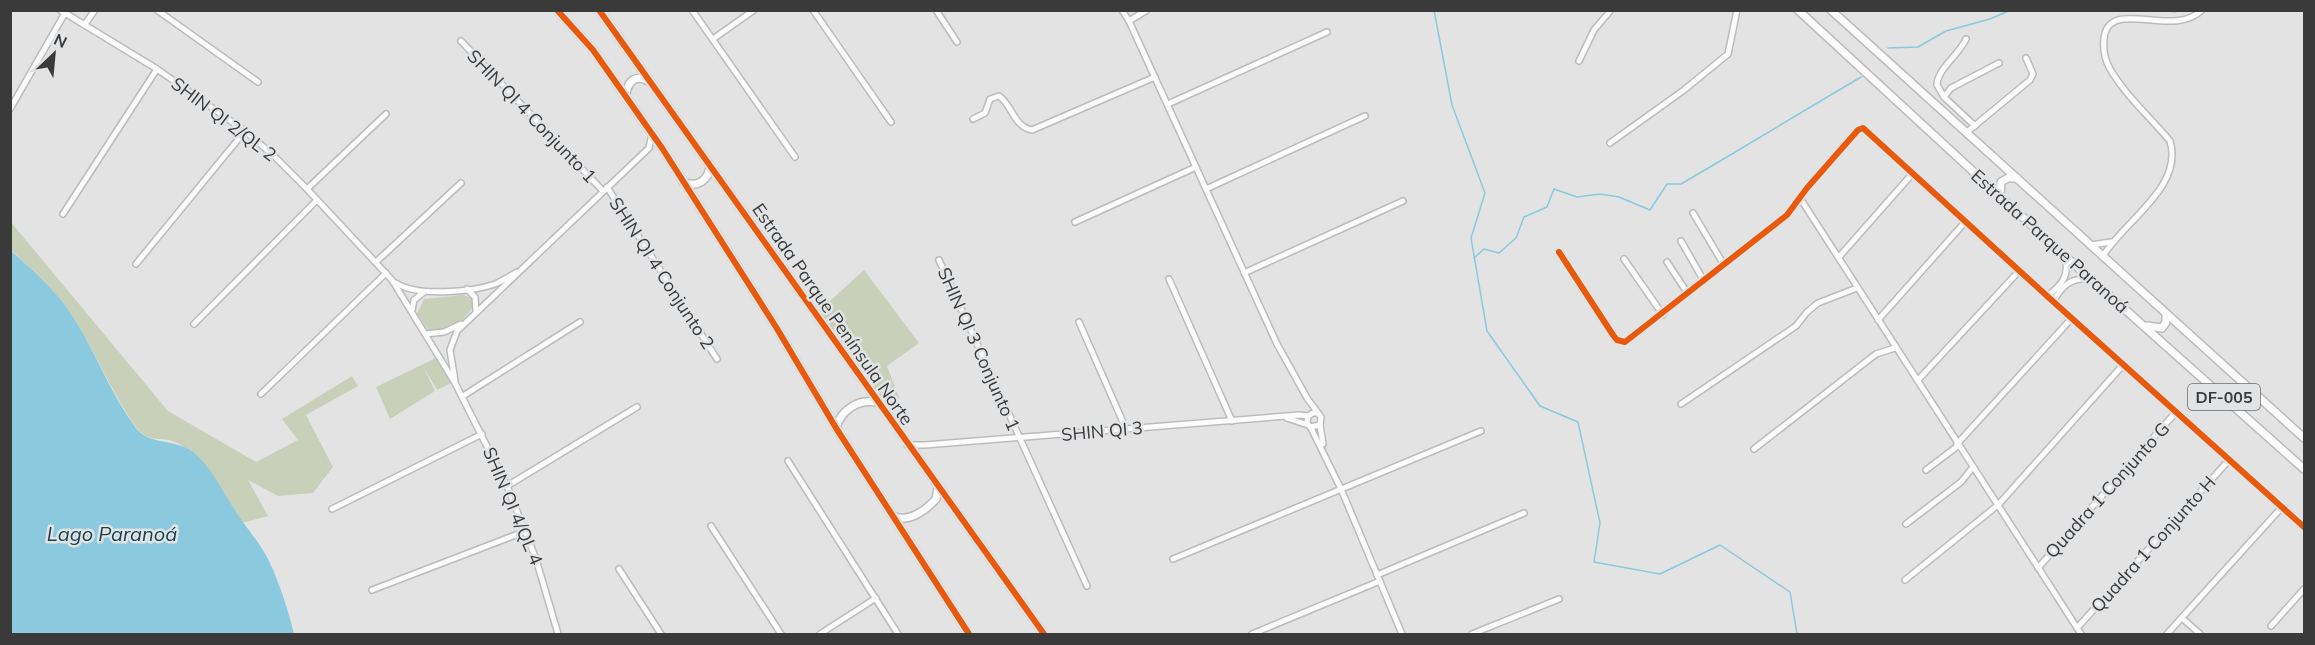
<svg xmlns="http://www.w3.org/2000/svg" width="2315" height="645" font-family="Mulish,sans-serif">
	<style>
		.green { fill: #c9d0ba }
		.water { fill: #8ac9de }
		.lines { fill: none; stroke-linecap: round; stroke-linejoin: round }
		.stream { stroke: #8ac9de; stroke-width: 1.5 }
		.minor-casing { stroke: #bcbcbd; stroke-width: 8 }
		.major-casing { stroke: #bcbcbd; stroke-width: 10 }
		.minor { stroke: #fbfbfb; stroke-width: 5 }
		.major { stroke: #fbfbfb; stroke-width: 7 }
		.cycleway-casing { stroke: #e2e3e5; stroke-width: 10 }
		.cycleway { stroke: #e8590c; stroke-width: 6 }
		.labels { text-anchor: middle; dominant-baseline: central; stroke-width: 5; stroke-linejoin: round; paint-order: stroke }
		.shield { fill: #e2e3e5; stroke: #6c6d6e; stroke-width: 1.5 }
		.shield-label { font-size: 16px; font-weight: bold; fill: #3a3a3b }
		.street-label { font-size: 18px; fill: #3a3a3b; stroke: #e2e3e5 }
		.water-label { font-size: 20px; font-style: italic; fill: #19424f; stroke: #e2e3e5 }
	</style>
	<rect width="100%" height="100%" fill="#e3e3e4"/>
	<g class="green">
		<path d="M10 221 168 411 256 462 298 440 282 419 352 376 358 386 306 415 333 467 313 493 278 496 248 480 268 516 242 523C224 494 209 461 177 443 162 435 149 445 136 427 112 394 97 355 75 320 59 293 34 271 11 250Z"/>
		<polygon points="864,270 919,343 887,366 899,398 889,409 818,312"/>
		<path d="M463 295 472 298 474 304C465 322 448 333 428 330L417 314 424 299Z"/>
		<polygon points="436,358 451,383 437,390 424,368 435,391 390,419 376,387"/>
	</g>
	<path class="water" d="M10 250C34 271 59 293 75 320 97 355 111 395 136 428 150 446 174 438 193 452 210 465 220 487 231 504 242 523 259 541 269 561 280 584 288 610 294 634H11Z"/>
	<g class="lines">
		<g class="stream">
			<polyline points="1434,10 1452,105 1485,193 1471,238 1487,331 1540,406 1578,422 1600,523 1594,562 1660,574 1720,545 1790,592 1797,634"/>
			<polyline points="2165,10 2175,12 2178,10"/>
			<polyline points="1888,48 1918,47 1946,31 1990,19 2011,10"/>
			<polyline points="1474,258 1484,249 1499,253 1516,238 1524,217 1547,207 1554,189 1577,197 1600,194 1619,197 1650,210 1667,184 1681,184 1710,167 1861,77"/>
		</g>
		<g class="minor-casing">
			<g id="minor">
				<polyline points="60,10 157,69 245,131 275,157 307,189 392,280 455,383 507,486 536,559 558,634"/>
				<polyline points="157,10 258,82"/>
				<polyline points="692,10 795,157"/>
				<polyline points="813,10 891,122"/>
				<polyline points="936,10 957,42"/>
				<polyline points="1122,10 1129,21 1277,344 1307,398 1321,417 1320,425 1310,427 1307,423 1308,416 1313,413 1318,413"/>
				<polyline points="1129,21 1147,10"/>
				<polyline points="85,24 95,10"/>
				<polyline points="713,39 754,10"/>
				<polyline points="461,41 603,191"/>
				<polyline points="1579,61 1594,30 1611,10"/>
				<path d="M1944 97 1937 85C1937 69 1959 55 1966 39"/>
				<polyline points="1168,104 1327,32"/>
				<polyline points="10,109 65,13"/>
				<path d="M973 119 985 113 990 99 999 96C1013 106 1013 126 1032 130L1155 77"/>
				<polyline points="1975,126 1944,97 1951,88 1999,63"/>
				<polyline points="1967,132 2030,80 2033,74 2026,58"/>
				<polyline points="1610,143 1684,90 1728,54 1737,10"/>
				<polyline points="607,187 717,359"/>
				<polyline points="307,189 386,114"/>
				<polyline points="1206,189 1365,116"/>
				<polyline points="1800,198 2081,634"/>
				<polyline points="1693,213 1724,265"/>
				<polyline points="63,214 157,69"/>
				<polyline points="1075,222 1196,167"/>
				<polyline points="1681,241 1704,281"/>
				<polyline points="2091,245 2111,242"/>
				<polyline points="1559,252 1613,335 1617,340 1625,342 1787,215 1807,188 1858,130 1863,128 2047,296 2304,527"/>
				<path d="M2103 256C2124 221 2184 187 2170 141 2150 117 2126 96 2110 69 2104 58 2102 46 2105 33 2115 0 2174 38 2202 10"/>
				<polyline points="1839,257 1913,173"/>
				<polyline points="1624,259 1663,315"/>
				<polyline points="939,260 1087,586"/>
				<polyline points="376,262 461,183"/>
				<polyline points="1667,262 1688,294"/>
				<polyline points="136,264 245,131"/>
				<polyline points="1244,273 1403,201"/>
				<polyline points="1169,279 1232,421"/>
				<path d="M396 283C417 297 472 292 495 284 503 281 510 276 517 272"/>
				<polyline points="467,289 475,297 476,312"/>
				<path d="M2047 296C2061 286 2070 276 2065 257"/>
				<path d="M2053 302C2062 285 2072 277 2091 279"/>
				<polyline points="412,310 414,300 424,292"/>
				<polyline points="1878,320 1966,221"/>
				<polyline points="1079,322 1126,429"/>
				<polyline points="194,324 317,200"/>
				<polyline points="426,334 444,332 461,324"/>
				<polyline points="1918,380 2020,270"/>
				<polyline points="455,381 450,350 457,331 649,148 652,134"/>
				<polyline points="261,394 386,273"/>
				<polyline points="463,396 580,322"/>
				<polyline points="1681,404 1796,326 1807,312 1818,303 1857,288"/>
				<polyline points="1287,418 1308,425"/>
				<polyline points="1320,425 1323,444"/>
				<polyline points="1311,428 1341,489 1402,634"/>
				<polyline points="1957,444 2072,318"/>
				<polyline points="907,445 925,445 1299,415 1308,416"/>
				<polyline points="1754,449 1876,354 1895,348"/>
				<polyline points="788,461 898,634"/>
				<polyline points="1926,470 1959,445"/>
				<polyline points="507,486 637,407"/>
				<polyline points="332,509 482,434"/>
				<polyline points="1906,524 1961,482 1973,467"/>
				<polyline points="711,526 781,634"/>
				<polyline points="1173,559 1481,431"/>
				<polyline points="2038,568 2176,412"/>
				<polyline points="619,569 661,634"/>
				<polyline points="1377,575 1524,513"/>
				<polyline points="1905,580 1998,505 2123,365"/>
				<polyline points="372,590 526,531"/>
				<polyline points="2182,618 2200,634"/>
				<polyline points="2271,626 2304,589"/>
				<polyline points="2077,628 2230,459"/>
				<polyline points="820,634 876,598"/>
				<polyline points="1252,634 1380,581"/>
				<polyline points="1472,634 1559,599"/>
				<polyline points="2167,634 2282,507"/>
			</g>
		</g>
		<g class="major-casing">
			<g id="major">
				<polyline points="557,10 593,50 662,148 776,327 836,428 969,634"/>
				<polyline points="599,10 1044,634"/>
				<polyline points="1798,10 2065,256 2304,469"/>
				<polyline points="1831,10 2304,438"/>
				<path d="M626 94C628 81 636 74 648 81"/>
				<path d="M683 182C697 188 709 181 710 165"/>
				<polyline points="2000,195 2001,182 2008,178 2017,178"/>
				<polyline points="2147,326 2162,328 2166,322 2166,314"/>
				<path d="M836 428C841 410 858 399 876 402"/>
				<path d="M895 517C910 522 926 510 936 499L938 487"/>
			</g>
		</g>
		<use href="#minor" class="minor"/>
		<use href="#major" class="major"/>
		<g class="cycleway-casing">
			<g id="cycleway">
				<polyline points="557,10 593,50 662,148 776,327 836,428 969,634"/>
				<polyline points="599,10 1044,634"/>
				<polyline points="1559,252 1613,335 1617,340 1625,342 1787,215 1807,188 1858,130 1863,128 2047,296 2304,527"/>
			</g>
		</g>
		<use href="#cycleway" class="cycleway"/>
	</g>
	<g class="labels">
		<rect class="shield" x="2188" y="384" width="72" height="26" rx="4.5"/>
		<g class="shield-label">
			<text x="2224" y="397">DF-005</text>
		</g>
		<g class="street-label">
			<text transform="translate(532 116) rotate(46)">SHIN QI 4 Conjunto 1</text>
			<text transform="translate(224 119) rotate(37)">SHIN QI 2/QL 2</text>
			<text transform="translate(2050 241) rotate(42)">Estrada Parque Paranoá</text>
			<text transform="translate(662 273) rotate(57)">SHIN QI 4 Conjunto 2</text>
			<text transform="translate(833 314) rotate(55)">Estrada Parque Península Norte</text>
			<text transform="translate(979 349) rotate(66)">SHIN QI 3 Conjunto 1</text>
			<text transform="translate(1102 431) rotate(-5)">SHIN QI 3</text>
			<text transform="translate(2107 490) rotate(-48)">Quadra 1 Conjunto G</text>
			<text transform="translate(513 506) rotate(67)">SHIN QI 4/QL 4</text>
			<text transform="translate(2153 544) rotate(-48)">Quadra 1 Conjunto H</text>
		</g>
		<g class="water-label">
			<text x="112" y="533">Lago Paranoá</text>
		</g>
	</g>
	<rect width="2315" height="645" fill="none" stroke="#3a3a3b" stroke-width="24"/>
	<g transform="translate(54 54) rotate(26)" stroke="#e2e3e5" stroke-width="4.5" paint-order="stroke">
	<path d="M0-4.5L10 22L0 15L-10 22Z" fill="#3a3a3b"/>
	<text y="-9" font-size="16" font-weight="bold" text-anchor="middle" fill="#3a3a3b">N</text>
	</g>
</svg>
